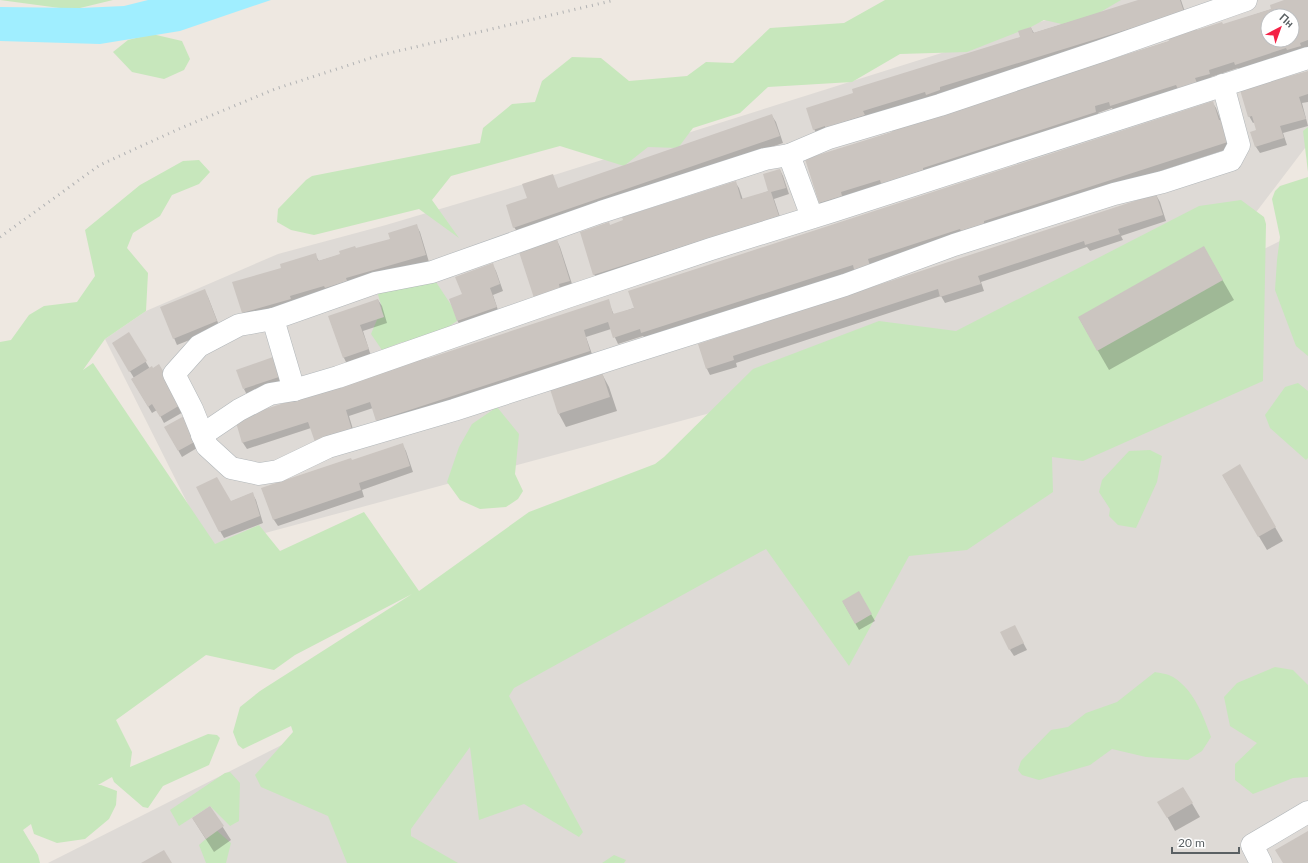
<svg xmlns="http://www.w3.org/2000/svg" width="1308" height="863" font-family="Lato,sans-serif">
	<style>
		.industrial { fill: #dedad6; fill-rule: evenodd }
		.green { fill: #c7e7bc }
		.water { fill: #a0eeff }
		.shadow { fill: #0003; fill-rule: evenodd }
		.building { fill: #cbc5c0; fill-rule: evenodd }
		.lines { fill: none; stroke-linecap: round; stroke-linejoin: round }
		.minor-casing { stroke: #b2b7ba; stroke-width: 23 }
		.minor { stroke: #fff; stroke-width: 22 }
		.rail { stroke: #b1b2b3; stroke-width: 3; stroke-dasharray: 1 5; stroke-linecap: butt }
	</style>
	<rect width="100%" height="100%" fill="#eee8e1"/>
	<path class="industrial" d="M1110 0H1308V144L1206 278 1308 227V863H48L1203 280 210 548 105 339 146 311 278 254 386 225 551 176ZM1268 16H1292V40H1268Z"/>
	<g class="green">
		<polygon points="0,0 113,0 80,8 67,9"/>
		<polygon points="885,0 1121,0 1075,27 1044,20 1031,27 967,52 900,54 852,82 768,87 740,113 693,128 678,148 648,147 624,166 560,146 451,176 432,200 459,238 419,209 314,235 291,230 277,222 278,209 306,180 312,176 480,143 483,128 512,104 535,102 542,81 572,57 601,58 629,81 687,76 706,62 733,63 770,28 844,23"/>
		<polygon points="152,34 182,41 190,59 184,70 164,79 132,72 113,52 128,40"/>
		<polygon points="1308,127 1308,172 1303,131"/>
		<polygon points="199,160 210,172 199,184 172,195 160,216 133,233 127,248 148,273 146,311 105,339 83,370 93,363 215,544 259,525 280,551 364,512 419,591 529,512 655,464 664,457 753,369 879,321 956,331 1199,206 1241,200 1264,217 1266,224 1263,381 1083,461 1052,457 1053,492 967,550 909,556 849,666 766,549 514,688 509,696 583,832 579,837 524,804 479,820 470,747 411,829 411,836 458,863 347,863 328,816 261,787 255,775 293,732 291,726 243,749 238,745 233,732 240,707 260,691 412,594 295,655 274,670 206,655 116,720 132,752 130,767 208,734 217,735 220,738 209,765 163,786 148,808 143,807 114,782 112,777 98,785 101,785 117,791 116,805 109,819 85,839 57,843 34,834 31,824 23,830 38,855 40,863 0,863 0,342 11,340 29,315 44,306 77,302 95,276 85,230 140,185 183,161"/>
		<polygon points="1308,177 1308,356 1296,346 1275,290 1277,260 1280,237 1272,199 1275,191 1280,186"/>
		<polygon points="392,276 436,282 459,317 457,321 421,345 402,342 382,350 371,334 382,308 376,288"/>
		<polygon points="1298,383 1308,391 1308,458 1306,460 1270,428 1265,415 1285,387"/>
		<polygon points="497,407 519,434 515,474 523,491 518,499 506,507 480,509 460,500 447,482 459,447 472,424"/>
		<polygon points="1150,450 1162,456 1157,482 1136,528 1118,525 1109,516 1110,509 1099,492 1102,480 1129,451"/>
		<polygon points="1275,667 1293,670 1308,685 1308,777 1293,778 1253,794 1235,780 1235,764 1257,743 1230,726 1224,697 1237,683"/>
		<path d="M1155 672C1160 673 1168 674 1173 677 1194 690 1203 715 1211 737L1202 751 1188 760 1146 757 1112 749 1090 765 1039 780 1022 775 1018 770 1021 761 1051 730 1068 727 1086 713 1117 702Z"/>
		<polygon points="230,772 240,783 239,821 230,826 210,806 179,826 170,810 225,773"/>
		<polygon points="216,830 231,843 226,863 206,863 199,845"/>
		<polygon points="614,855 626,860 624,863 602,863"/>
	</g>
	<polygon class="water" points="148,0 271,0 180,31 100,44 0,41 0,7 80,8 124,6"/>
	<g class="shadow">
		<polygon points="1142,0 1181,0 1187,18 818,136 814,129 1021,37 1031,28 1034,33"/>
		<path d="M1288 0H1308V48L1240 70 1238 68 1211 77 1213 80 1114 112 1112 108 1098 113 1099 118 824 209 820 203 807 160 893 132 1046 81 1170 41 1197 31 1223 25 1272 9ZM1268 16H1292V40H1268Z"/>
		<polygon points="1308,72 1308,102 1302,103 1308,126 1283,133 1287,145 1260,153 1256,147 1257,131 1255,122 1253,123 1249,116"/>
		<polygon points="1212,102 1216,108 1231,148 646,339 643,336 618,344 611,329 586,337 593,357 381,427 377,420 373,408 349,416 355,436 311,428 247,449 243,443 236,420 426,358 427,360 608,301 614,315"/>
		<polygon points="772,116 776,122 783,143 518,233 514,227 528,198 552,175 558,189"/>
		<polygon points="780,170 783,176 789,194 774,199 782,223 598,281 594,274 610,226 735,182 739,188 743,200 769,191"/>
		<polygon points="1156,195 1160,202 1166,221 1121,236 1123,240 1090,251 1087,247 981,282 984,291 945,303 941,296 736,363 737,367 710,375 707,369 699,345"/>
		<polygon points="416,225 420,232 429,262 246,319 243,313 282,269 315,255 319,261 392,239"/>
		<polygon points="557,241 560,247 573,287 539,304"/>
		<polygon points="1204,248 1234,300 1109,370 1079,318"/>
		<polygon points="492,264 496,271 503,291 493,295 499,313 461,327 457,320 463,295"/>
		<polygon points="204,290 208,297 220,328 177,345 174,338"/>
		<polygon points="378,300 382,306 387,323 363,331 371,356 347,364 344,358 329,317"/>
		<polygon points="129,334 150,369 185,411 164,423 157,410 152,413 132,379 134,378 113,343"/>
		<polygon points="272,358 282,383 247,395 244,389"/>
		<polygon points="602,374 609,387 617,411 566,427 559,414"/>
		<polygon points="165,427 202,445 182,457"/>
		<polygon points="402,444 406,451 413,472 362,490 364,497 278,526 274,520 262,489 352,462"/>
		<polygon points="1240,466 1283,541 1267,550 1223,476"/>
		<polygon points="252,493 256,500 263,523 224,538 220,531 230,502"/>
		<polygon points="859,593 875,621 859,630 843,602"/>
		<polygon points="1018,633 1027,650 1014,656 1010,650"/>
		<polygon points="1183,788 1200,817 1175,831 1159,802"/>
		<polygon points="210,807 231,840 214,852 193,819"/>
	</g>
	<g class="building">
		<polygon points="1138,0 1180,0 1184,12 940,87 940,90 926,95 925,92 863,111 865,115 825,128 825,126 813,130 806,108 853,93 852,89 1020,37 1018,31 1031,27 1033,33"/>
		<path d="M1284 0H1308V40L1300 43 1301 46 1287 50 1286 48 1235 65 1234 62 1209 70 1210 74 1195 78 1197 83 1178 89 1176 85 1110 106 1109 102 1095 106 1096 112 923 168V170L881 184 880 180 841 192 842 196 819 203 805 159 892 132 891 129 1169 41 1168 37 1196 28 1197 30 1222 22 1223 24 1271 9 1270 5ZM1268 16H1292V40H1268Z"/>
		<polygon points="1308,71 1308,94 1299,97 1306,119 1280,126 1284,138 1255,147 1250,132 1256,130 1252,116 1248,117 1240,90"/>
		<polygon points="1213,101 1219,120 1221,120 1228,142 984,221 984,224 970,228 961,231 960,229 868,259 871,269 855,274 853,265 641,333 640,329 613,338 608,322 584,330 590,351 376,421 370,402 346,410 352,430 315,442 308,422 242,443 235,419 426,357 426,359 609,299 613,314 634,308 628,291"/>
		<polygon points="772,114 780,136 513,228 506,205 527,198 522,184 553,174 558,188"/>
		<polygon points="780,169 786,188 771,192 779,216 593,275 580,232 609,222 610,225 623,220 622,217 736,181 741,199 768,191 763,174"/>
		<polygon points="1156,194 1163,215 1118,229 1120,234 1085,245 1084,241 978,276 981,284 940,297 938,289 733,356 734,360 706,369 698,344"/>
		<polygon points="417,224 426,255 346,278 347,281 325,288 324,286 290,296 291,299 242,313 232,282 281,268 280,264 316,253 318,261 340,254 339,251 355,246 356,248 390,239 388,233"/>
		<polygon points="557,239 570,281 559,284 560,290 534,298 519,252"/>
		<polygon points="1204,246 1223,280 1097,351 1078,317"/>
		<polygon points="493,263 500,284 490,288 497,307 457,321 449,299 462,294 455,277"/>
		<polygon points="205,289 217,321 173,339 160,307"/>
		<polygon points="378,299 384,317 360,325 369,349 343,358 328,316"/>
		<polygon points="129,332 147,361 129,372 112,343"/>
		<polygon points="273,357 279,377 243,389 236,370"/>
		<polygon points="159,364 182,404 160,417 152,404 148,407 131,379 152,366 153,368"/>
		<polygon points="602,372 610,397 558,414 550,389"/>
		<polygon points="186,415 200,439 178,451 164,427"/>
		<polygon points="403,443 410,466 359,483 361,490 273,520 261,488 351,458 352,460"/>
		<polygon points="1240,464 1276,527 1258,537 1222,475"/>
		<polygon points="217,477 231,501 253,492 260,516 219,532 196,487"/>
		<polygon points="859,591 872,614 855,624 842,601"/>
		<polygon points="1015,625 1024,643 1009,650 1000,632"/>
		<polygon points="1183,787 1193,803 1167,818 1157,802"/>
		<polygon points="210,806 224,826 206,839 192,818"/>
		<polygon points="1308,831 1308,863 1283,863 1275,850"/>
		<polygon points="164,850 172,863 141,863"/>
	</g>
	<g class="lines">
		<g class="minor-casing">
			<g id="minor">
				<polyline points="789,155 829,138 940,105 1101,51 1246,0"/>
				<polyline points="812,217 789,155 765,159 601,212 432,272 375,283 273,319 294,390 338,377 567,297 711,249 833,211 1308,58"/>
				<polyline points="273,319 239,325 199,346 174,374 192,409 207,446 231,468 259,474 278,471 328,447 454,410 624,355 845,285 954,245 1114,194 1163,182 1231,160 1239,145 1223,85"/>
				<polyline points="202,435 239,410 270,394 294,390"/>
				<polyline points="1261,863 1252,845 1308,812"/>
			</g>
		</g>
		<use href="#minor" class="minor"/>
		<polyline class="rail" points="0,237 100,165 181,128 275,89 377,56 615,0"/>
	</g>
	<g transform="translate(1280 28) rotate(41)"><circle r="19" fill="#ffffff" stroke="#bdbfc1"/>
	<path d="M0-3L7 15L0 10L-7 15Z" fill="#f42246"/>
	<text y="-6" font-size="11" font-weight="bold" text-anchor="middle" fill="#5a6063">Пн</text>
	</g>
	<path d="M1172 847v6h67v-6" fill="none" stroke="#5a6063" stroke-width="2"/>
	<text x="1178" y="847" font-size="12" fill="#5a6063" stroke="#ffffff" stroke-width="3" paint-order="stroke">20 m</text>
</svg>
